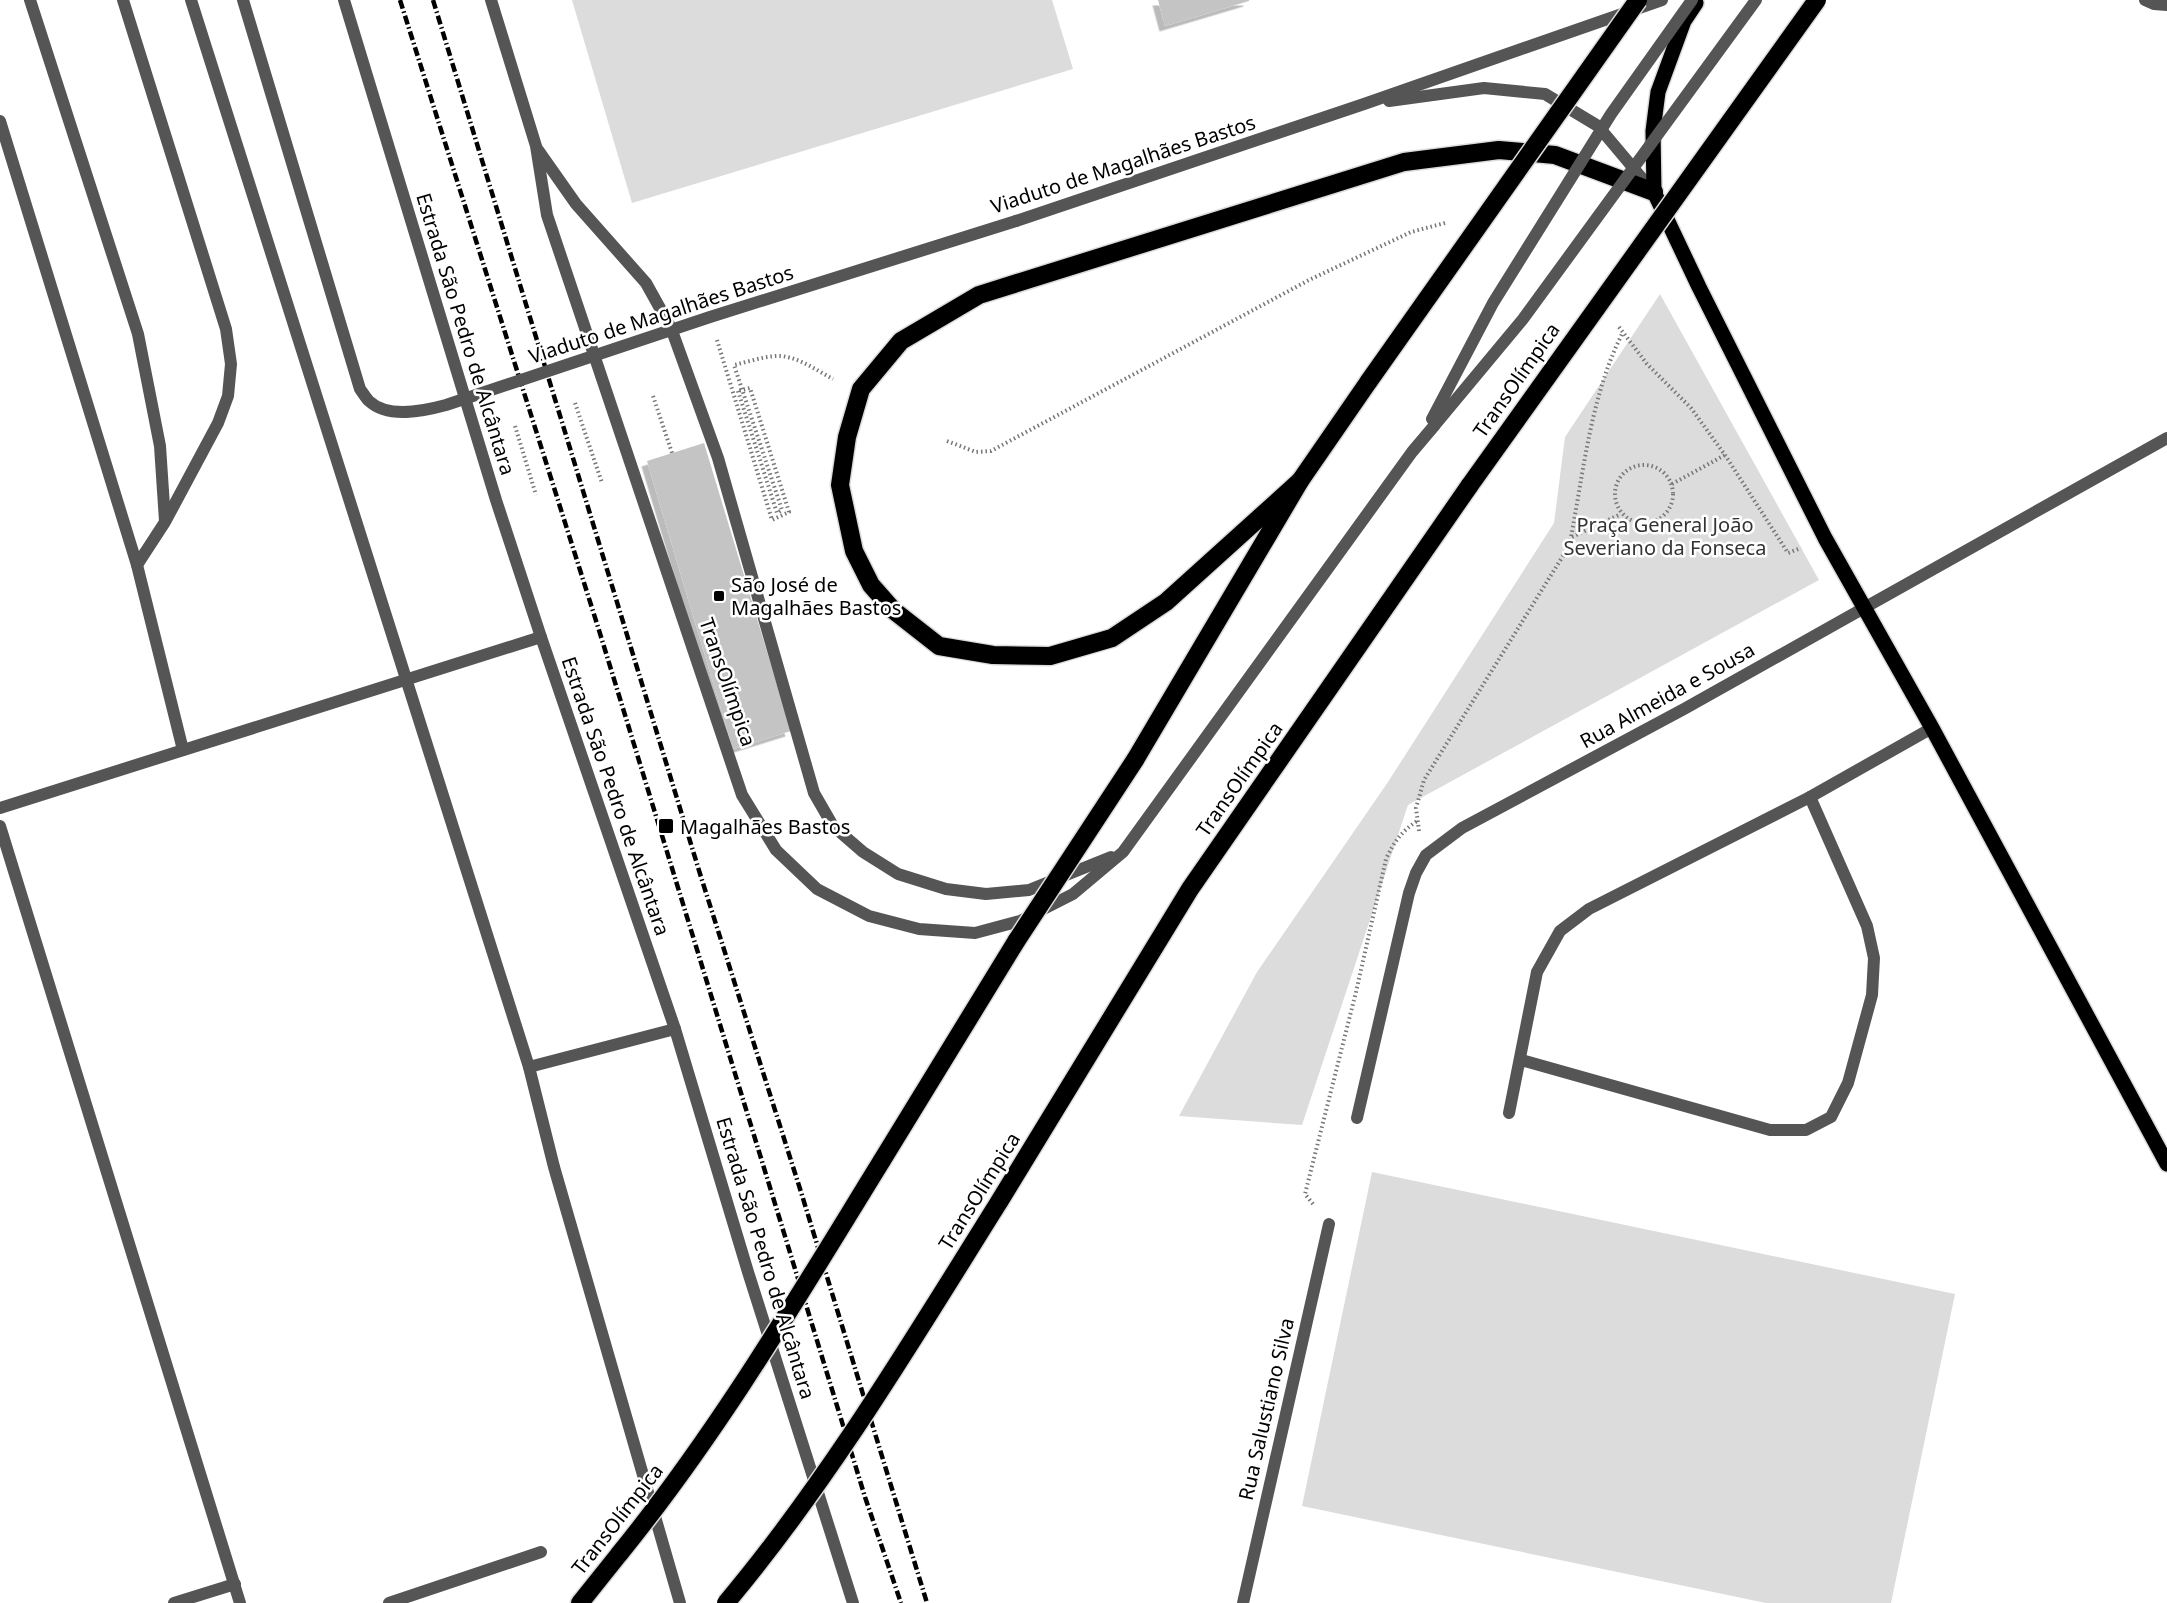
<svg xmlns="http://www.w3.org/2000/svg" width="2167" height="1603" font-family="'Noto Sans',sans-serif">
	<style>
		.green { fill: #dcdcdc }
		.building { fill: #c4c4c4; filter: url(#shadow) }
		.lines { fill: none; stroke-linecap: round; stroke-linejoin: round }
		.primary-casing { stroke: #dbdbdb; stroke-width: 18 }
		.motorway-casing { stroke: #dbdbdb; stroke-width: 21 }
		.path { stroke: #777; stroke-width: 4; stroke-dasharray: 1.5 3; stroke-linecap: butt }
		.service { stroke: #555; stroke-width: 12 }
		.minor { stroke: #555; stroke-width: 12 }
		.tertiary { stroke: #555; stroke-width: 12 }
		.primary { stroke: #000; stroke-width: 15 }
		.motorway { stroke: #000; stroke-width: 18 }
		.rail { stroke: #000; stroke-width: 4.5; stroke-dasharray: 9 3 1.5 3; stroke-linecap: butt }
		.motorway-bridge-casing { stroke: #dbdbdb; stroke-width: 21; stroke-linecap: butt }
		.path-bridge { stroke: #777; stroke-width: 4; stroke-dasharray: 1.5 3; stroke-linecap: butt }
		.service-bridge { stroke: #555; stroke-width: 12 }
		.tertiary-bridge { stroke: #555; stroke-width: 12 }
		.motorway-bridge { stroke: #000; stroke-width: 18 }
		.poi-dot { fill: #000; stroke: #fff; stroke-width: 2 }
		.labels { text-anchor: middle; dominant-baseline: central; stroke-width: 5; stroke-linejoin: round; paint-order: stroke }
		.street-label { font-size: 20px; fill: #000; stroke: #fff }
		.park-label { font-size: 20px; fill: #333; stroke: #fff }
		.poi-label { font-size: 20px; fill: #000; stroke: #fff; text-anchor: start }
	</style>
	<defs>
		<filter id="shadow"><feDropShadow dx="-5.5" dy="5.5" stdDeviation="0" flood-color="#0004"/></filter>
	</defs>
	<rect width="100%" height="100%" fill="#fff"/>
	<g class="green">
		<polygon points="572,0 1052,0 1073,69 632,203"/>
		<polygon points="1660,294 1819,580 1408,805 1302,1125 1179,1116 1257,972 1388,782 1554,523 1565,437"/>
		<polygon points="1372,1172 1955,1294 1891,1603 1766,1603 1302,1506"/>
	</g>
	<g class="building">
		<polygon points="1158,0 1249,0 1249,1 1165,26"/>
		<polygon points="704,443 791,731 733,749 647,461"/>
	</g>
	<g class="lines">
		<g class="primary-casing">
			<polyline id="primary" points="1696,3 1684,21 1658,92 1653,131 1654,192 1699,287 1825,538 1932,728 2167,1164"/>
		</g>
		<g class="motorway-casing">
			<g id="motorway">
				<polyline points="1300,481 1166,602 1112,638 1050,656 993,655 939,646 893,610 871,585 854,551 840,485 847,437 861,389 901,341 979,295 1404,162 1499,150 1555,155 1654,192"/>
				<polyline points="1135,760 1300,481 1369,381"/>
				<polyline points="881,1162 1017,940"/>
				<polyline points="999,1202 1190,889 1470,485"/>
				<polyline points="580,1603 620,1553"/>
			</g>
		</g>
		<g class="path">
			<polyline points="1619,327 1647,364 1691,408 1725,455 1788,553 1801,548"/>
			<path d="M738 391 777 513 782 510 734 365C747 362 762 357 776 356 796 355 816 370 833 379"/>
			<polyline points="653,396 672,453"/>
			<polyline points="575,403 602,483"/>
			<polyline points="515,426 536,495"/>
			<polyline points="947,441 976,452 991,451 1309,280 1411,232 1445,223"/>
			<circle cx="1644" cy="494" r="29"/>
			<polyline points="1672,484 1725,455"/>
			<polyline points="1572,537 1621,514"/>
			<path d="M1419 831 1416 808 1424 780 1566 551 1571 537C1584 469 1591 395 1623 332"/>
			<path d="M1313 1204 1305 1194 1356 992 1386 859C1394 842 1401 832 1417 821"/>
		</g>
		<g class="service">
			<polyline points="30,0 138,334 160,446 165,521"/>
			<polyline points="123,0 226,329 231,364 228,396 218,423 165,522 137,565"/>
			<polyline points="491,0 536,146 547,215 742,795 776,850 817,889 869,916 919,929 975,933 1020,921 1073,894 1123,852 1412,452 1434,426"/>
			<polyline points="2145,0 2154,4 2167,5"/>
			<polyline points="0,121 137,565 183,750"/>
			<polyline points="538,150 576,204 646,283 671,328 718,458 814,793 833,826 863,852 898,874 946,889 986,894 1029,890 1111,857"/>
			<polyline points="0,808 541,637"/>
			<polyline points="0,826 240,1603"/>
			<polyline points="174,1603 235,1584"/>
			<polyline points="389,1603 541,1552"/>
		</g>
		<g class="minor">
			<polyline points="1521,1060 1770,1130 1806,1130 1831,1117 1848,1083 1872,995 1874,958 1867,926 1810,797"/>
			<polyline points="1509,1113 1537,972 1560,931 1589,909 1810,797 1932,728"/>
			<polyline points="1357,1118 1409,893 1416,873 1426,855 1462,828 1684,709 1864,608"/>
			<polyline points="1243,1603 1329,1224"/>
		</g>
		<g class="tertiary">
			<polyline points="191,0 529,1067 554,1167 680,1603"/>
			<polyline points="344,0 496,500 541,637 675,1029 748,1272 853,1603"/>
			<polyline points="1389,101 1484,88 1545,94 1598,126 1651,189"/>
			<polyline points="1016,221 1364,104 1662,0"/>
			<polyline points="1864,608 2167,438"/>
			<polyline points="529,1067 675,1029"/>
		</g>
		<use href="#primary" class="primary"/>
		<use href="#motorway" class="motorway"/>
		<g class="rail">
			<polyline points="400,0 598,627 865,1497 901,1603"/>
			<polyline points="433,0 701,877 801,1192 927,1603"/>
		</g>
		<g class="motorway-bridge-casing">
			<g id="motorway-bridge">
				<polyline points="1369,381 1638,0"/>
				<polyline points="1470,485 1817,0"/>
				<polyline points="1017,940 1135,760"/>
				<path d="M620 1553C719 1431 799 1295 881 1162"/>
				<path d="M726 1603C830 1479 913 1339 999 1202"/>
			</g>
		</g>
		<polyline class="path-bridge" points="717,340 772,520 789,512 750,388 738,391"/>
		<g class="service-bridge">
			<polyline points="1432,419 1493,303 1611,114 1692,0"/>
			<polyline points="1434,426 1523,319 1756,0"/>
		</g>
		<path class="tertiary-bridge" d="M243 0 360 389C363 393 366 398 369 401 388 419 424 411 446 405L710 317 1016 221"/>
		<use href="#motorway-bridge" class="motorway-bridge"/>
	</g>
	<g class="poi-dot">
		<rect x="713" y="590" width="12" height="12" rx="3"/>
		<rect x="658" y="818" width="16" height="16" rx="3"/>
	</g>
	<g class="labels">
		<g class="street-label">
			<text transform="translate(1123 164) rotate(-18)">Viaduto de Magalhães Bastos</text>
			<text transform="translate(661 314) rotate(-18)">Viaduto de Magalhães Bastos</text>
			<text transform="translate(466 334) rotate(73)">Estrada São Pedro de Alcântara</text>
			<text transform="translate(1516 380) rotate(-55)">TransOlímpica</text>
			<text transform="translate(728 682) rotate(71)">TransOlímpica</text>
			<text transform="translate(1667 695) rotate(-29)">Rua Almeida e Sousa</text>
			<text transform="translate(1239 779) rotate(-55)">TransOlímpica</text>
			<text transform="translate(616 796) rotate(71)">Estrada São Pedro de Alcântara</text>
			<text transform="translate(979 1191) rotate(-58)">TransOlímpica</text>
			<text transform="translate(766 1258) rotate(73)">Estrada São Pedro de Alcântara</text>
			<text transform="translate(1266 1409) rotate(-77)">Rua Salustiano Silva</text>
			<text transform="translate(617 1519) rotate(-52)">TransOlímpica</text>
		</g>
		<g class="park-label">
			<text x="1665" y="524">Praça General João<tspan x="1665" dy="23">Severiano da Fonseca</tspan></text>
		</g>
		<g class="poi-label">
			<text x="731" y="584">São José de<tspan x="731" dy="23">Magalhães Bastos</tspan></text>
			<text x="680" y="826">Magalhães Bastos</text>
		</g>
	</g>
</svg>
